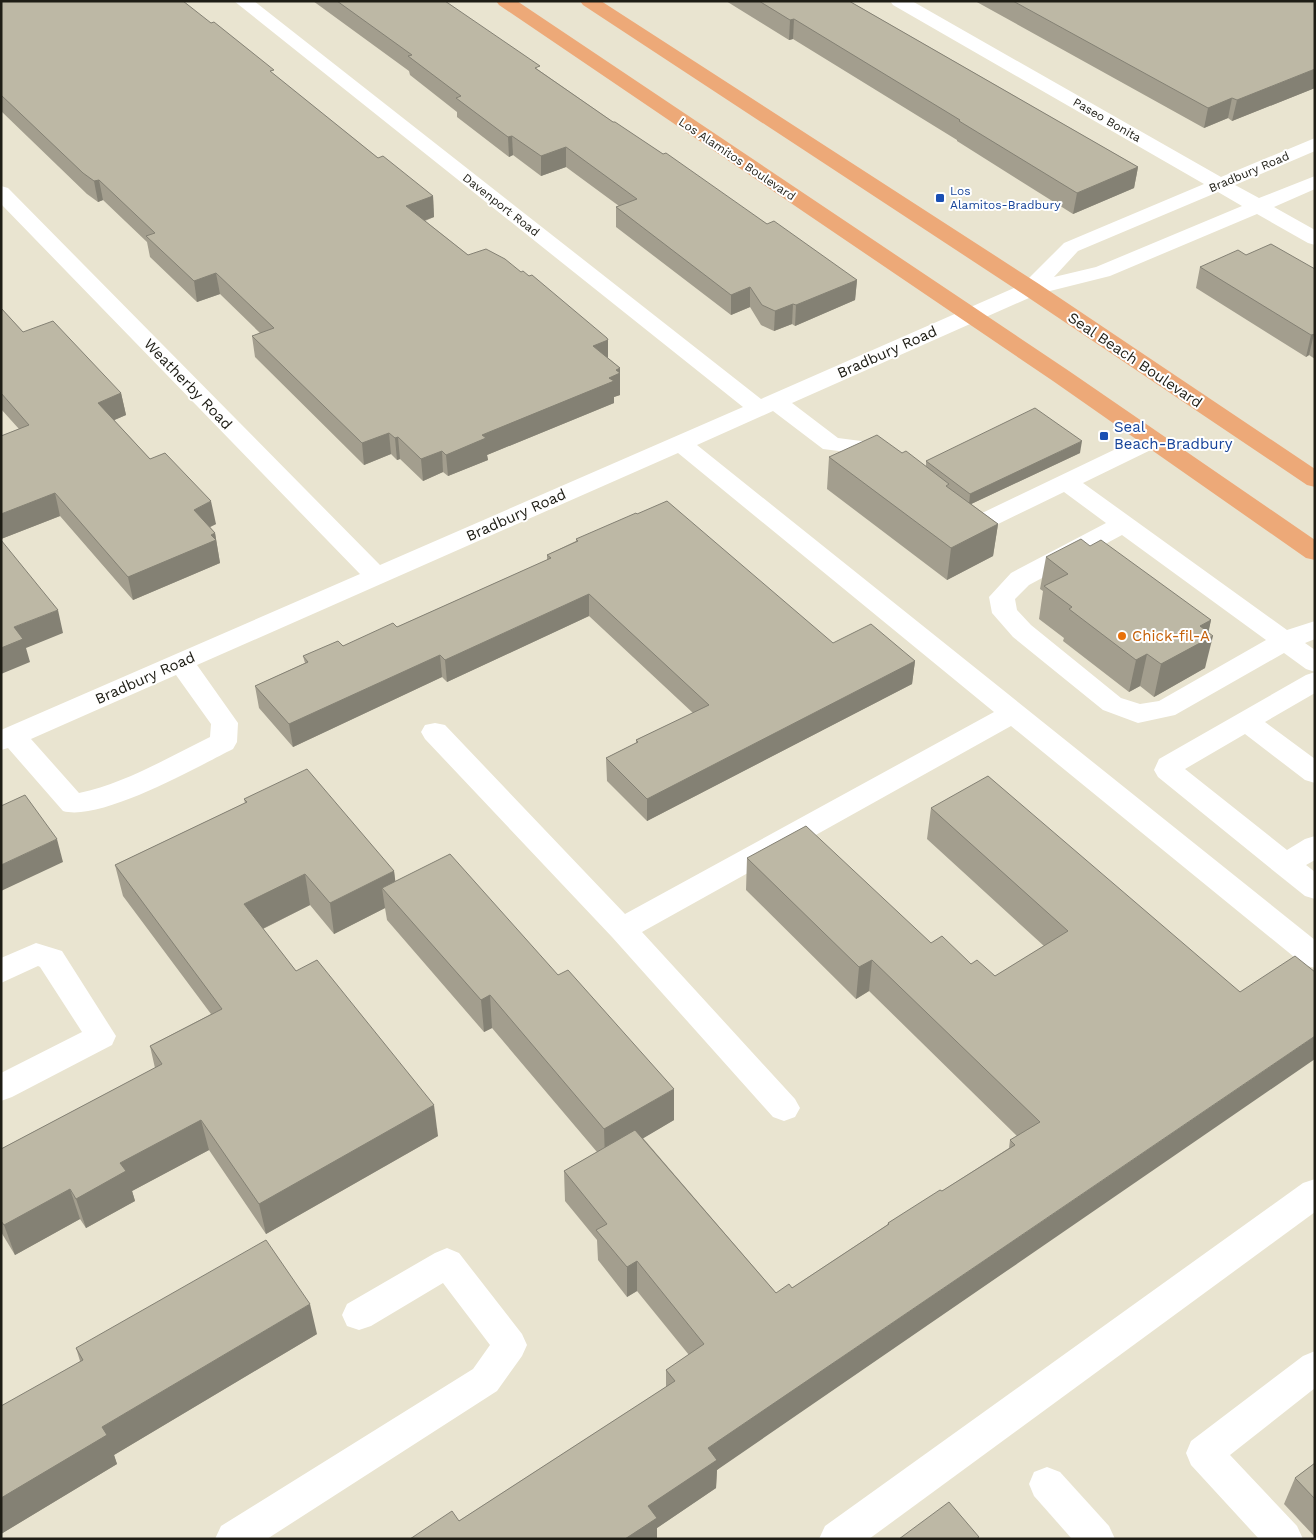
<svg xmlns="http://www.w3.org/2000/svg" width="1316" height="1540" font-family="'Work Sans',sans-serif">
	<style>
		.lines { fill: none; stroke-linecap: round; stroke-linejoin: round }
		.minor { fill: #fff; fill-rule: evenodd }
		.major { fill: #eda978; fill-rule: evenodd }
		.wall { fill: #a39e8e }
		.shaded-wall { fill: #848174 }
		.building { fill: #bdb8a5; stroke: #848174 }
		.transit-dot { fill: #1a4fb4; stroke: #fff; stroke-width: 2 }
		.food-dot { fill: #e8710a; stroke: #fff; stroke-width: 2 }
		.labels { text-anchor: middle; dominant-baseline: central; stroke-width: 4; stroke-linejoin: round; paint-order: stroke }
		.far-street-label { font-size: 12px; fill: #1e1d15; stroke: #fff }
		.far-transit-label { font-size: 12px; fill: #164399; stroke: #fff; text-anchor: start }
		.street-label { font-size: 15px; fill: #1e1d15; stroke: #fff }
		.transit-label { font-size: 15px; fill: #164399; stroke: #fff; text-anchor: start }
		.food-label { font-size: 15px; fill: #c56008; stroke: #fff; text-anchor: start }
	</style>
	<rect width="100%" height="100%" fill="#e9e4d0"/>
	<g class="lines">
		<g class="minor">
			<path d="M234 1H254L761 399 1023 284 1064 243 1204 184 893 5 890 1H912L1221 177 1315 138V151L1235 185 1259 198 1315 176V189L1274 207 1315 230V245L1308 243 1257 214 1110 276 1038 294 792 403 838 438 884 444 898 456 894 461 886 463 878 461 870 455 823 449 773 411 697 445 1315 940V968L1304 965 1011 726 642 932 795 1099 800 1108 795 1117 784 1121 773 1117 612 937 425 739 421 732 425 725 435 723 445 725 625 914 994 712 678 453 197 665 238 723 237 742 233 749C197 767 100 822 63 811L8 748 1 750V730L360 574 1 204V186L8 188 380 565 743 407ZM1218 192 1242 206 1096 267 1054 277 1078 251ZM176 675 211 724 210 737C167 758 126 783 79 793L31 739Z"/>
			<path d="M1153 433 1161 435 1165 440 1161 445 1083 483 1287 630 1315 621V639L1305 643 1315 650V672L1306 669 1284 653 1175 715 1138 723 1103 710 1013 637 992 613 989 597 1011 573 1106 523 1064 492 994 526C975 531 955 527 944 510L947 505C961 501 968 508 980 514L1145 435ZM1122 535 1266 640 1159 701 1140 704 1121 698 1031 625 1017 610 1015 599 1029 585Z"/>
			<polygon points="1315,672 1315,693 1265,722 1315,759 1315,783 1305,780 1245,734 1185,769 1287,850 1305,839 1315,836 1315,860 1306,865 1315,872 1315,899 1305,896 1275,872 1158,777 1154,770 1159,759 1306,675"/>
			<polygon points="36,943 62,951 116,1036 112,1045 12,1097 1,1101 1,1073 82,1032 40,967 38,966 1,983 1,958"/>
			<polygon points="1315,1179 1315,1212 869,1539 819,1539 825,1526 1303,1183"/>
			<polygon points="447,1248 459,1253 522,1334 527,1345 522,1356 497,1391 267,1539 215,1539 221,1526 473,1369 490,1345 443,1283 371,1326 359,1330 347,1326 342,1315 347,1304 435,1253"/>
			<polygon points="1315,1351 1315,1388 1230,1455 1297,1526 1303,1539 1259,1539 1191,1465 1186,1453 1191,1441 1303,1356"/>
			<polygon points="1047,1467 1060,1472 1109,1526 1115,1539 1072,1539 1034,1496 1029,1484 1034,1472"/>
		</g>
		<g class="major">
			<polygon points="496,1 517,1 1069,371 1315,540 1315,560 1306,558 1053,381 499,5"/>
			<polygon points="580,1 601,1 1039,284 1315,469 1315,487 1307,485 1023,294 583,5"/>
		</g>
	</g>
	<g class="wall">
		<polygon points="1,1 274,75 378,158 433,196 434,217 425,221 468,255 608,340 608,358 620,368 620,395 614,397 614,403 487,455 488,460 448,476 443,472 423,481 400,459 397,460 391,454 364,465 255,357 252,336 260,333 220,294 197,302 150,257 147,242 103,200 98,202 87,194 1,111"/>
		<polygon points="313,1 445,1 540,71 613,122 663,154 767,224 857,280 855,300 795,326 792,324 774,331 761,325 750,307 731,315 616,227 616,207 619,206 566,167 541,176 513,155 509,157 457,117 457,112 410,75 409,71"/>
		<polygon points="726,1 849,1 1138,167 1134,188 1073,214 957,141 957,140 793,39 789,40"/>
		<polygon points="975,1 1315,1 1315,88 1232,121 1228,118 1204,128"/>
		<polygon points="1246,255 1315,269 1315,359 1309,355 1306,357 1196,288 1200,267"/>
		<polygon points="1,308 23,332 121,393 126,415 114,420 150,459 216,524 210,527 215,533 220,563 133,600 60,516 1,539 1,436 19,429 1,409"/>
		<polygon points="902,453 926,466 926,461 1080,453 971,504 998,524 993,556 947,580 827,489 829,457"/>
		<polygon points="576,539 833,643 915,661 912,684 647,821 607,781 606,758 636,743 636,740 693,713 589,616 447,682 442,677 293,747 259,708 255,686 305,663 303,656 343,646 397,627 547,560 547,555 576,541"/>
		<polygon points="1090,546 1211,620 1208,632 1205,668 1154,697 1140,686 1129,692 1063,641 1064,638 1039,619 1043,591 1040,589 1046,557"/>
		<polygon points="244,799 394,871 395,881 674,1120 643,1138 776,1293 792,1288 887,1225 888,1223 942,1191 1009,1148 1010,1140 1017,1136 869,991 856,999 746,890 747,858 931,943 995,976 1044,946 927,839 931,808 1240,992 717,1470 716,1488 657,1528 657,1539 410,1539 459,1521 666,1387 666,1370 689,1355 637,1291 627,1297 598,1260 597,1240 565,1201 564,1171 597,1152 492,1028 484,1032 387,920 385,908 334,934 310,905 263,929 296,971 438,1136 266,1234 209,1150 132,1191 135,1201 86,1228 80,1219 15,1255 1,1232 1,1149 155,1068 150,1046 211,1014 123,896 115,865 245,803"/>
		<polygon points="317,1334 114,1455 117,1464 1,1534 80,1361 76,1348"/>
		<polygon points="1315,1463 1315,1537 1284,1504 1295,1478"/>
	</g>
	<g class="shaded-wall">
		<polygon points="794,19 793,39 789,40 790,20"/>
		<polygon points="1315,69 1315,88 1232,121 1237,100"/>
		<polygon points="1232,98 1228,118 1204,128 1208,108"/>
		<polygon points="512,136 513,155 509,157 508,137"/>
		<polygon points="566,147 566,167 541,176 541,156"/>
		<polygon points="1138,167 1134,188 1073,214 1077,193"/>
		<polygon points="99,180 103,200 98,202 94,181"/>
		<polygon points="433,196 434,217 408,226 406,206"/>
		<polygon points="216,273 220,294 197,302 194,281"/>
		<polygon points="857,280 855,300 795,326 796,305"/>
		<polygon points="750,287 750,307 731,315 731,295"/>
		<polygon points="793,304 792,324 774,331 775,311"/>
		<polygon points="1314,334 1309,355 1306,357 1311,335"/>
		<polygon points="608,340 608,362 593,346"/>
		<polygon points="620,368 620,395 614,397 614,403 487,455 488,460 448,476 446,455 482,435 609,378 616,370"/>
		<polygon points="121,393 126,415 103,425 98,403"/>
		<polygon points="389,433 391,454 364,465 362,443"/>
		<polygon points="398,437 400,459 397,460 395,438"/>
		<polygon points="1082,441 1080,453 969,505 970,494"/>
		<polygon points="442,451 443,472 423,481 421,459"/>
		<polygon points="55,493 60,516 1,539 1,514"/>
		<polygon points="211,501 216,524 198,533 194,510"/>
		<polygon points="998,524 993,556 947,580 951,548"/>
		<polygon points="215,533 220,563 133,600 128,577"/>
		<polygon points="589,594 589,616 447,682 445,660"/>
		<polygon points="58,610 63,633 26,648 30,662 1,674 1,648 14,627"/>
		<polygon points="1211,620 1207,639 1213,636 1205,668 1154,697 1161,664 1200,626"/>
		<polygon points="1147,654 1140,686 1129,692 1136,660"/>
		<polygon points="440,655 442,677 293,747 289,724"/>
		<polygon points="915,661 912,684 647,821 647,799"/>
		<polygon points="57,839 63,862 1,891 1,865"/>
		<polygon points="394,871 398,901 382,888 385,908 334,934 330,903"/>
		<polygon points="305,874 310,905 250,935 244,904"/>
		<polygon points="872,960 869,991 856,999 859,967"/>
		<polygon points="490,995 492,1028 484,1032 481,1000"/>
		<polygon points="1315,1036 1315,1059 717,1470 716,1488 657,1528 657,1539 625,1539 648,1506 708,1448"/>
		<polygon points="674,1089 674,1120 605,1161 604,1129"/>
		<polygon points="434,1105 438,1136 266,1234 259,1204"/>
		<polygon points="201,1120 209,1150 132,1191 135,1201 86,1228 76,1199 120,1163"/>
		<polygon points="70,1189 80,1219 15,1255 4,1225"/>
		<polygon points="637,1261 637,1291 627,1297 627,1267"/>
		<polygon points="310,1304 317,1334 114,1455 117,1464 1,1534 1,1498 102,1427"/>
	</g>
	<g class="building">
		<polygon points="1,1 183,1 211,23 214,22 274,70 270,71 378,158 383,156 433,196 406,206 468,255 486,249 505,259 521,272 523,271 529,276 532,275 607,338 608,340 593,346 620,368 616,370 620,373 609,378 614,381 482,435 486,438 446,455 442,451 421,459 398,437 395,438 389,433 362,443 252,336 274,328 216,273 194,281 146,236 155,233 99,180 94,181 83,173 1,95"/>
		<polygon points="337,1 445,1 540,66 535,68 613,122 615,122 663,154 666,153 767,224 774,221 857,280 796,305 793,304 775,311 762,305 750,287 731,295 616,207 637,199 566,147 541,156 512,136 508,137 456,98 461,96 408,56 412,55"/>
		<polygon points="759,1 849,1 1138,167 1077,193 959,121 960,120 794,19 790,20"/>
		<polygon points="1013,1 1315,1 1315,69 1237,100 1232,98 1208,108"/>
		<polygon points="1271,244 1315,269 1315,334 1311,335 1200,267 1238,250 1246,255"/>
		<polygon points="1,308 23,332 53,321 121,393 98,403 150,459 165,453 211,501 194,510 215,533 211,535 216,540 128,577 55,493 1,514 1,436 29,425 1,393"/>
		<polygon points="1035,408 1082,441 970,494 926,461"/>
		<polygon points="877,435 902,453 906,451 949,484 946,486 998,524 951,548 829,457"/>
		<polygon points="667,501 833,643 871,624 915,661 647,799 606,758 638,742 636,740 709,705 589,594 445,660 440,655 289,724 255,686 308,662 303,656 338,641 343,646 393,623 397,627 551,558 547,555 578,541 576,539 636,513 637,514"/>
		<polygon points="1081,539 1090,546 1101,540 1211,620 1200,626 1213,636 1161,664 1147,654 1136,660 1069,609 1072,607 1044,586 1068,574 1046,557"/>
		<polygon points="1,540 58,610 14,627 23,639 1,648"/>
		<polygon points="307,769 394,871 330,903 305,874 244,904 296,971 317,960 434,1105 259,1204 201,1120 120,1163 126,1171 76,1199 70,1189 4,1225 1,1221 1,1149 162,1064 150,1046 222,1009 115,865 247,802 244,799"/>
		<polygon points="988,776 1240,992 1295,956 1315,972 1315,1036 708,1448 717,1460 648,1506 657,1518 625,1539 410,1539 452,1511 459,1521 675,1381 666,1370 704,1344 637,1261 627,1267 596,1230 607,1224 564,1171 635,1130 776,1293 789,1284 792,1288 889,1224 888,1223 940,1190 942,1191 1015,1145 1010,1140 1040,1122 872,960 859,967 747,858 806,826 931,943 942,936 971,964 977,960 995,976 1068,931 931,808"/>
		<polygon points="25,795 57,839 1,865 1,806"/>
		<polygon points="450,854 558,975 568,970 674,1089 604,1129 490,995 481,1000 382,888"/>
		<polygon points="266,1240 310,1304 102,1427 107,1435 1,1498 1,1406 83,1360 76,1348"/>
		<polygon points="1315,1463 1315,1499 1295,1478"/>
		<polygon points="949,1502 979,1537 976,1539 899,1539"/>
	</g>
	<g class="transit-dot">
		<rect x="935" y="193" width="10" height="10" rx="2.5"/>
		<rect x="1099" y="431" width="10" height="10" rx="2.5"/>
	</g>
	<circle class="food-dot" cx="1122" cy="636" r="5"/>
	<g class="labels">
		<g class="far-street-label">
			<text transform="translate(1107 120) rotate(30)">Paseo Bonita</text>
			<text transform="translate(737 159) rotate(34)">Los Alamitos Boulevard</text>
			<text transform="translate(1249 172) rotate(-23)">Bradbury Road</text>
			<text transform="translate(501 205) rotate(38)">Davenport Road</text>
		</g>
		<g class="far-transit-label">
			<text x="950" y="191">Los<tspan x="950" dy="14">Alamitos-Bradbury</tspan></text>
		</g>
		<g class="street-label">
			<text transform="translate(887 352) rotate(-24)">Bradbury Road</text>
			<text transform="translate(1135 360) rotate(34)">Seal Beach Boulevard</text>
			<text transform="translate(188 384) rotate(46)">Weatherby Road</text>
			<text transform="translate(516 515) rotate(-24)">Bradbury Road</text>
			<text transform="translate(145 678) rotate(-24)">Bradbury Road</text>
		</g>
		<g class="transit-label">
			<text x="1114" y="427">Seal<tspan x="1114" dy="17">Beach-Bradbury</tspan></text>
		</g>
		<g class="food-label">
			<text x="1132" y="636">Chick-fil-A</text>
		</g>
	</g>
	<rect width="1316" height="1540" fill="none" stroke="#1e1d15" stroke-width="5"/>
</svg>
